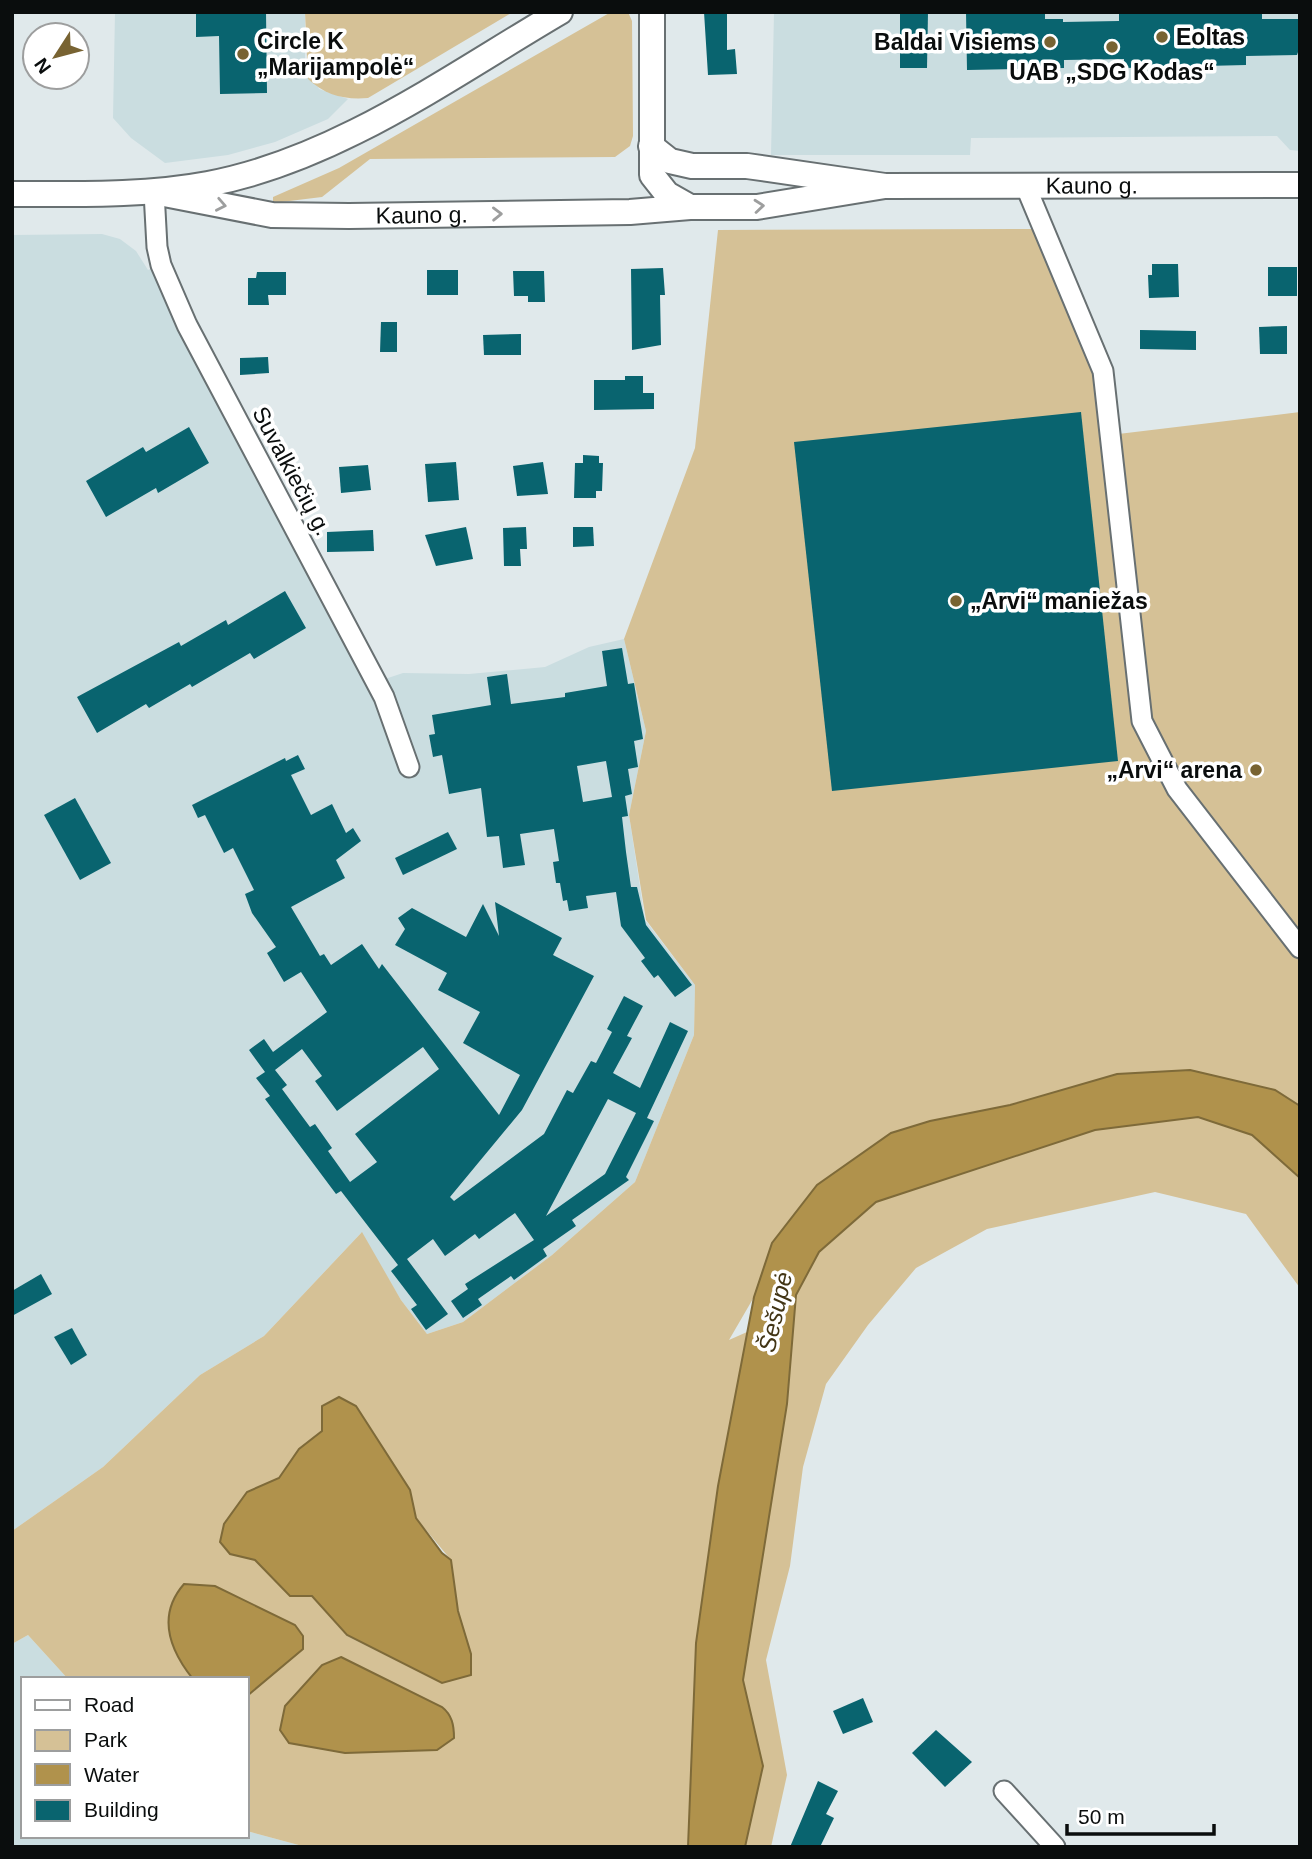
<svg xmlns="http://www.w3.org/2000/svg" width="1312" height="1859" font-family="Helvetica,sans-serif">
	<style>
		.built { fill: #cadde0 }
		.green { fill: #d5c196; fill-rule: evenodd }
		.water { fill: #b0924c; stroke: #7e6a39; stroke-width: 2 }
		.building { fill: #09646f; fill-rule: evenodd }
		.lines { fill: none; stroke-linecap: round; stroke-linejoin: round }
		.minor-casing { stroke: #687072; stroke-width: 23 }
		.major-casing { stroke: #687072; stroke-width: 28 }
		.minor { stroke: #fff; stroke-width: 19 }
		.major { stroke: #fff; stroke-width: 24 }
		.oneway { stroke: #9d9e9e }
		.poi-dot { fill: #786332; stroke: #fff; stroke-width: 2.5 }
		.labels { text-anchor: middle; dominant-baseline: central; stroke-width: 7; stroke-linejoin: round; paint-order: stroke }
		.poi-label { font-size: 23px; font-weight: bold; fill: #0a0d0d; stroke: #fff; text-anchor: start }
		.street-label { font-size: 23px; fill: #0a0d0d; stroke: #fff }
		.water-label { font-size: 24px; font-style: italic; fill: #423515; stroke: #fff }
	</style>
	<rect width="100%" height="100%" fill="#e0e9eb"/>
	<g class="built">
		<polygon points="115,12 305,12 305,64 319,89 348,99 328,119 275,142 228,155 165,163 131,138 113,118"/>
		<polygon points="774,12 1300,12 1300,151 1290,150 1277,136 971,138 970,155 771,155"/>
		<polygon points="102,234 120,239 136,251 148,270 161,265 376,682 403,673 469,674 545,667 589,647 624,639 646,731 629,815 645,920 695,985 694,1035 635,1182 552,1255 463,1322 427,1334 401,1300 361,1233 264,1336 200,1375 103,1467 12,1531 12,235"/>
		<polygon points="28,1635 68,1679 23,1679 23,1836 247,1836 247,1831 306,1847 12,1847 12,1644"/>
	</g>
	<g class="green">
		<path d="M305 12H513L368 98C344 100 325 95 308 79Z"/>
		<polygon points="611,12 628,12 632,21 633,136 630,146 615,157 370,159 322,197 273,203 273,197 339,168"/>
		<path d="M1045 229 1103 371 1110 435 1300 412V1106L1275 1090 1010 1105 930 1121 891 1133 817 1185 772 1243 754 1297 729 1340 747 1332 718 1486 696 1643 688 1847H306L247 1831V1679H68L28 1635 12 1644V1531L103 1467 200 1375 264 1336 362 1232 401 1300 427 1334 463 1322 552 1255 635 1182 694 1035 695 985 646 920 629 815 646 731 624 639 695 448 718 230ZM322 1406 410 1490 416 1518 451 1560 458 1611 471 1654 442 1683 347 1636 312 1596H290L255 1560 247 1492 279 1478 299 1449 322 1431Z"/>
		<polygon points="1198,1117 1252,1135 1300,1178 1300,1288 1246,1214 1155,1192 987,1229 916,1268 868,1325 826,1384 803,1467 790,1566 766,1660 787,1775 771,1847 745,1847 763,1766 743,1680 787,1404 796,1295 819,1252 876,1202 1095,1130"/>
	</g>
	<g class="water">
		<polygon points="1190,1070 1275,1090 1300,1106 1300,1178 1252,1135 1198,1117 1095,1130 876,1202 819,1252 796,1295 787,1404 743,1680 763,1766 745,1847 688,1847 696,1643 718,1486 754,1297 772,1243 817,1185 891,1133 930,1121 1010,1105 1117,1074"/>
		<polygon points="339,1397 356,1406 410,1490 416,1518 442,1553 451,1560 458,1611 471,1654 471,1675 442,1683 347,1635 312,1596 290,1596 255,1560 230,1554 220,1542 224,1524 247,1492 279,1478 299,1449 322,1431 322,1406"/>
		<path d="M184 1584 215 1586 295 1625 303 1636V1649L247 1696V1679H193C169 1649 157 1615 184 1584Z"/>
		<path d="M341 1657 442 1707C452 1715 454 1725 454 1738L437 1750 345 1753 289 1743 280 1730 285 1706 322 1665Z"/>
	</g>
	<g class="building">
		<polygon points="196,12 266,12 267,93 220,94 219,36 196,37"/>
		<polygon points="704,12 727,12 727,50 735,49 737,74 708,75"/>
		<polygon points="900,12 928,12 927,68 900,68"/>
		<polygon points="966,12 1045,12 1045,19 1063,19 1063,22 1119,21 1119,12 1262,12 1262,19 1300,19 1300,46 1297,55 1246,56 1246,65 1124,68 1124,59 1064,60 1064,68 967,70"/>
		<polygon points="1152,264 1178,264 1179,297 1149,298 1148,275 1152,275"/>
		<rect x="1268" y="267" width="29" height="29"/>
		<polygon points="663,268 665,295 660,295 661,345 632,350 631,269"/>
		<rect x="427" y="270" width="31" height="25"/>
		<polygon points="513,271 544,271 545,302 528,302 528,296 514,296"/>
		<polygon points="257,272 286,272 286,295 268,295 269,305 248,305 248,278 256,278"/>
		<polygon points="381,322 397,322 397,352 380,352"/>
		<polygon points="1287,326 1287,354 1260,354 1259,327"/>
		<polygon points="1140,330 1196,331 1196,350 1140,349"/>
		<polygon points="521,334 521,355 484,355 483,335"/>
		<polygon points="268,357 269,373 240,375 240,358"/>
		<polygon points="625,376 643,376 643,393 654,393 654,409 594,410 594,380 625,380"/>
		<polygon points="1081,412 1118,761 832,791 794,442"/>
		<polygon points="189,427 209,463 158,493 156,488 106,517 86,481 143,447 146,452"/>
		<polygon points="583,455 599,456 599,463 603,463 602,491 596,491 596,498 574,498 575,463 583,463"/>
		<polygon points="456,462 459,500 428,502 425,464"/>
		<polygon points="543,462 548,494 517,496 513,466"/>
		<polygon points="368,465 371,490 341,493 339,467"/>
		<polygon points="466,527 473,559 436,566 425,535"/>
		<polygon points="526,527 527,549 520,549 521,566 504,566 503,528"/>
		<polygon points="573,527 593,527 594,546 573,547"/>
		<polygon points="373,530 374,551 327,552 327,532"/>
		<polygon points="285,591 306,628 254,659 250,653 192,687 190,684 149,708 146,704 97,733 77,697 179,642 181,646 226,620 228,625"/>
		<path d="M622 648 628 684 634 683 643 739 634 741 638 767 628 769 632 794 625 796 628 816 622 817 626 852 631 887H637L646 925 692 985 675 997 658 975 654 978 641 961 645 958 621 926 616 892 586 896 588 908 569 911 567 900 563 901 560 883H556L553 862 559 861 554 829 520 834 525 865 503 868 499 836 487 837 481 788 449 794 442 755 433 757 429 735 435 734 432 715 491 705 487 677 507 674 511 704 565 697V693L607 686 602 651ZM606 761 612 797 583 802 577 766Z"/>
		<path d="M298 755 305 769 291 775 311 815 332 804 346 833 353 828 361 841 336 860 345 878 291 907 320 956 324 954 331 965 362 944 379 969 382 964 499 1115 520 1075 463 1043 480 1012 438 990 447 973 395 945 405 929 398 918 412 908 466 937 483 904 499 936 495 902 562 938 553 955 594 976 522 1110 450 1197 454 1201 544 1134 567 1090 573 1093 591 1061 596 1063 612 1032 607 1029 624 996 643 1006 627 1036 632 1038 613 1073 640 1088 670 1022 688 1031 647 1118 654 1121 626 1177 629 1180 572 1220 576 1226 543 1249 547 1256 514 1280 511 1276 478 1299 482 1305 463 1318 451 1301 468 1289 465 1284 534 1240 515 1213 479 1239 475 1234 445 1256 433 1239 407 1259 448 1314 426 1330 411 1309 417 1305 391 1271 398 1265 341 1191 336 1194 265 1099 270 1096 256 1078 265 1072 249 1050 264 1039 273 1052 327 1012 301 972 284 982 267 953 276 947 252 913 245 894 254 890 233 848 224 853 205 815 198 818 192 805 285 758 286 761ZM423 1047 439 1069 355 1134 377 1162 350 1182 328 1151 332 1148 315 1124 310 1127 282 1089 287 1085 275 1070 302 1049 322 1076 315 1081 337 1111ZM608 1099 636 1113 605 1174 546 1216Z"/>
		<polygon points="75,798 111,863 80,880 44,815"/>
		<polygon points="448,832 457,849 403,875 395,858"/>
		<polygon points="41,1274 52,1294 12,1316 12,1291"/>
		<polygon points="72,1328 87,1355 71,1365 54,1337"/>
		<polygon points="863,1698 873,1722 843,1734 833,1711"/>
		<polygon points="936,1730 972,1762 945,1787 912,1753"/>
		<polygon points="818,1781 838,1791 826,1814 834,1818 820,1847 790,1847"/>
	</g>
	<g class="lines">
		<g class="minor-casing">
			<g id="minor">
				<polyline points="1026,187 1103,371 1142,721 1177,789 1300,948"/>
				<polyline points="154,192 157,247 161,265 187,325 384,697 409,767"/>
				<polyline points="1004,1791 1055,1847"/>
			</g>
		</g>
		<g class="major-casing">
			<g id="major">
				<polyline points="652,12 652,175 667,194 690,207"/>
				<path id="s1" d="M651 146 670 161 692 166H747L885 186 1300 185"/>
				<path id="s2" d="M154 192 272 215 349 216 630 212 690 207H757L885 186"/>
				<path d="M12 194C78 194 144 196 208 184 336 160 449 77 560 12"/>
			</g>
		</g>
		<use href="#minor" class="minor"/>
		<use href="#major" class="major"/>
	</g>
	<defs><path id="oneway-chevron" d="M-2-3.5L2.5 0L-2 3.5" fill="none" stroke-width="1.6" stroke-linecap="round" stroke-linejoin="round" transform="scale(1.75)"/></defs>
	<g class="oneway">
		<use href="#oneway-chevron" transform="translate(221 205) rotate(11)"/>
		<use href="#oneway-chevron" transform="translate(759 206) rotate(-5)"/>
		<use href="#oneway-chevron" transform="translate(497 214) rotate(-1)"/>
	</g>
	<g class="poi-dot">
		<circle cx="1162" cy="37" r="7"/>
		<circle cx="1050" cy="42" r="7"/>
		<circle cx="1112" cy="47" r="7"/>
		<circle cx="243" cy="54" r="7"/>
		<circle cx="956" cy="601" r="7"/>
		<circle cx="1256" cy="770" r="7"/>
	</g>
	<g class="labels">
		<g class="poi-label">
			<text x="1176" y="37">Eoltas</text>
			<text x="257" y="41">Circle K<tspan x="257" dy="26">„Marijampolė“</tspan></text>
			<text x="1036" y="42" text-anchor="end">Baldai Visiems</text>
			<text x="1112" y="72" text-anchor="middle">UAB „SDG Kodas“</text>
			<text x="970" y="601">„Arvi“ maniežas</text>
			<text x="1242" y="770" text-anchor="end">„Arvi“ arena</text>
		</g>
		<g class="street-label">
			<text stroke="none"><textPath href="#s1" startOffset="448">Kauno g.</textPath></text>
			<text stroke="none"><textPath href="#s2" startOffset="270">Kauno g.</textPath></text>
			<text transform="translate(292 471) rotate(62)">Suvalkiečių g.</text>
		</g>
		<g class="water-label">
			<text transform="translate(775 1312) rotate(-77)">Šešupė</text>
		</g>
	</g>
	<rect width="1312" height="1859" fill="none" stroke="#0a0d0d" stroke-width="28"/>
	<rect x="21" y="1677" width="228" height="161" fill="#ffffff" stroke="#9d9e9e" stroke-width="2"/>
	<rect x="35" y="1700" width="35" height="10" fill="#ffffff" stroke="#9d9e9e" stroke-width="2"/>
	<text x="84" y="1712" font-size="21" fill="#0a0d0d">Road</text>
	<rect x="35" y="1730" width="35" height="21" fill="#d5c196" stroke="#9d9e9e" stroke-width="2"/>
	<text x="84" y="1747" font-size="21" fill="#0a0d0d">Park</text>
	<rect x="35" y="1764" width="35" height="21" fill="#b0924c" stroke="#9d9e9e" stroke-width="2"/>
	<text x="84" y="1782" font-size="21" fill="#0a0d0d">Water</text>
	<rect x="35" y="1800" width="35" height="21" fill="#09646f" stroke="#9d9e9e" stroke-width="2"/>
	<text x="84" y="1817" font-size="21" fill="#0a0d0d">Building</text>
	<g transform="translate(56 56) rotate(234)"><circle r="33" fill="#ffffff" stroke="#9d9e9e" stroke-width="2"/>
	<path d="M0-5L12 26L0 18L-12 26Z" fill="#786332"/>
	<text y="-10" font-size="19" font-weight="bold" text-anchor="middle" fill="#0a0d0d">N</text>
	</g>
	<path d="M1067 1824v10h147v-10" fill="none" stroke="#0a0d0d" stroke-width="3.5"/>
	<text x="1078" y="1824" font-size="21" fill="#0a0d0d" stroke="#ffffff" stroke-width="5" paint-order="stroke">50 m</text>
</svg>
